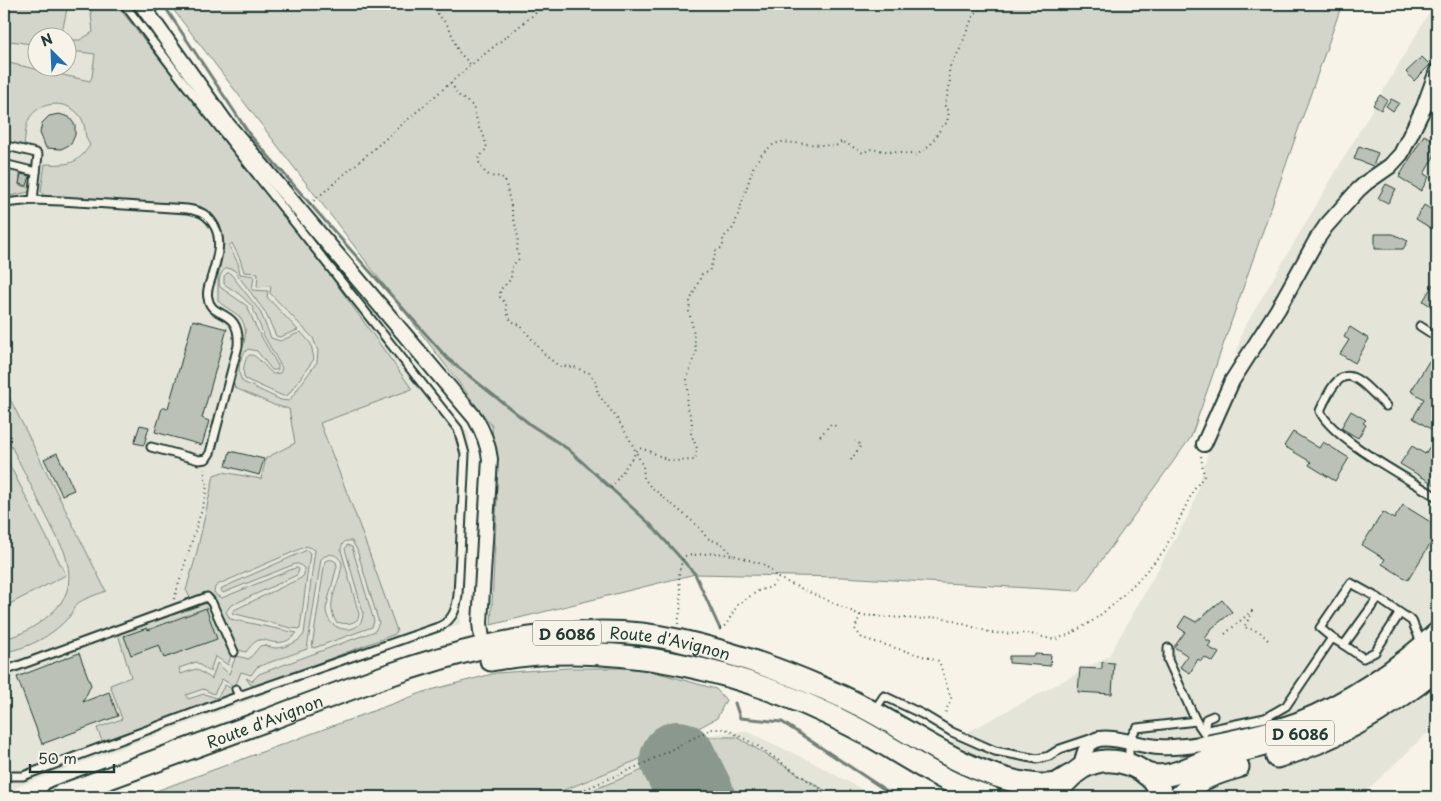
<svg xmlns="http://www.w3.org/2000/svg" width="1441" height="801" font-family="'Playpen Sans',sans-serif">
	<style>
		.built { fill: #e5e4d9; fill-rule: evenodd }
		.green { fill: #d3d5ca; stroke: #79897f; fill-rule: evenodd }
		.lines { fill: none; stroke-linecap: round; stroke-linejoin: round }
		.stream { stroke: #6f8077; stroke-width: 3 }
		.runway { stroke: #8b988e; stroke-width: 76 }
		.building { fill: #bbc1b6; stroke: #1f3d34 }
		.service-casing { stroke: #1f3d34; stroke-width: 11 }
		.minor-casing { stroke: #1f3d34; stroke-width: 18 }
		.primary-casing { stroke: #1f3d34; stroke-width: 25 }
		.path { stroke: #1f3d34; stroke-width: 2; stroke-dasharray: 1 4; stroke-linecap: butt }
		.service { stroke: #f7f3e8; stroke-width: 7 }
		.minor { stroke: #f7f3e8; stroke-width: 14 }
		.primary { stroke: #f7f3e8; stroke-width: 21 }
		.labels { text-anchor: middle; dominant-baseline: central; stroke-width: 4; stroke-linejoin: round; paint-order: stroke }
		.shield { fill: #f7f3e8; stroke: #60746a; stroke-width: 1 }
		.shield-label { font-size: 15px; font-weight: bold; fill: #1f3d34 }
		.street-label { font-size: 16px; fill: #1f3d34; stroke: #f7f3e8 }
	</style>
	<rect width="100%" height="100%" fill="#f7f3e8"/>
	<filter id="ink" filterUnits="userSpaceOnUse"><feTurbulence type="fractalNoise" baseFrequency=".02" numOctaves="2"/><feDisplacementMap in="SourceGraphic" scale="10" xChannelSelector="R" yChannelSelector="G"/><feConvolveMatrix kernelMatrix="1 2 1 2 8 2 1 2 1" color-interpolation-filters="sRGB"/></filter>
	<g filter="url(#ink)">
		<g class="built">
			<path d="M4 4H126L308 236 469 433 470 451 460 624 339 667 22 785 4 793ZM38 38H68V68H38Z"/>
			<polygon points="1434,4 1437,4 1437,724 1360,797 978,797 907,765 1109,656 1192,509 1243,330"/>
			<polygon points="746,731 810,761 876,797 533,797 624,759 687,737"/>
		</g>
		<g class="green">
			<polygon points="4,4 68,4 61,37 38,38 37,45 4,40"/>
			<path d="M90 4H116L330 275 412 389 320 423 356 516 397 631 395 634 263 684 255 686 250 684 246 678 252 681 259 674 375 631 379 623 357 550 352 541C344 540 342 543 341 550L359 614 358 619C351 625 345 624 336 622 324 601 341 584 342 563 337 553 329 552 321 559L307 649 257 667 251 675 241 672 235 687 222 679 214 694 203 689 186 695 188 699 204 694 217 698 225 685 234 690 236 693 102 741 97 728 122 719 110 685 131 677 118 634 207 603 232 652 228 665 215 656 210 672 196 662 179 668 181 674 196 669 212 679 217 663 229 674 236 656 249 659 260 646C266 644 270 648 276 648 284 648 300 642 304 634L315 550 307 546 219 584 215 587 214 592 217 596 222 598 295 568H298L299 570 297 575 230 606 226 612 230 619 297 633C293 637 288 641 283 642 265 646 262 629 246 652L235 649 214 596 208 592 191 599 186 590 196 556 214 475 223 472 261 479 266 458 295 443 289 409 274 405 235 388C226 367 255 343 242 320 238 313 225 308 218 301V277L224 244 222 233 219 223 212 214 200 206 184 204 44 196 41 191 45 164C68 165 77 165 90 145 82 134 88 127 80 116 68 100 42 100 30 117 25 126 25 138 24 148L4 143V62L90 81 92 77 95 54 72 51 68 48 69 40H80L93 32ZM232 243 240 259 244 272 258 273 257 287 271 286 270 293 313 338 318 351 317 362 289 401 281 400 243 382C236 372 239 357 248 349L257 351 272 370H278V366L256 327 247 306 220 287C218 280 220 272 227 268L234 270 265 312 276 336 280 337 298 330 267 297 268 291 252 290 254 276 240 274 238 263 229 246Z"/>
			<polygon points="169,4 1342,4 1191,437 1079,591 842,577 695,574 491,625 497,499 492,426"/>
			<polygon points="4,167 20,172 19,185 30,188 29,192 4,197"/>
			<path d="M227 273H230L260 311 271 338 280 341 301 332 311 344 314 359 288 395 283 396 245 379C243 374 243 368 245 363 249 342 265 368 273 374L280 373 282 368 264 336 252 306 239 294 224 284V276Z"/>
			<path d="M4 387 106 591C99 594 82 599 77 604 73 607 72 614 69 617 52 636 29 648 4 652V638C16 637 29 630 39 623 68 603 75 584 64 551L4 432Z"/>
			<polygon points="4,454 66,575 4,607"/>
			<path d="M347 545 352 547 374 621 372 627 314 648 312 647 325 561C329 559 332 559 336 562L337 566 326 608C325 633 364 638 363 612L345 549Z"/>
			<polygon points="307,550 310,553 300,629 291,628 232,613 234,610 301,578 304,575 304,568 299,564 295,564 223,593 221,590 222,588"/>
			<polygon points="567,668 640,668 716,689 726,700 717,718 645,757 547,797 140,797 427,691 496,673"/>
			<polygon points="712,737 737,737 836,797 575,797 638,772"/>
		</g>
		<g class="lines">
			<g class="stream">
				<polyline points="163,4 250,135 333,230 448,359 531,425 568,449 650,524 695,574 720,629"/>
				<polyline points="735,703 740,718 782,722 896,797"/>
			</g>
			<polyline class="runway" points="678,759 697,797"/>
		</g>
		<g class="building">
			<polygon points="1422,57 1430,65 1414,81 1406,72"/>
			<polygon points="1380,95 1387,100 1381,110 1373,105"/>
			<polygon points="1391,99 1399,103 1393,111 1386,106"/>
			<polygon points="59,114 69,117 75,125 75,135 71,144 61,149 46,148 40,133 42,123 49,116"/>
			<polygon points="1424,135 1437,142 1437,151 1424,174 1429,177 1421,191 1399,177"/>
			<polygon points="1359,146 1378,153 1373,166 1354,159"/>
			<polygon points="21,174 30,176 27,186 19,184"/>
			<polygon points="1386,184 1396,189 1388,203 1378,198"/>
			<polygon points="1424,205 1437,213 1437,232 1416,219"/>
			<polygon points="1375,234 1393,234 1408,241 1403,249 1375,249"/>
			<polygon points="1437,278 1437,310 1423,301"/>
			<polygon points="193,320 227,329 202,418 209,421 202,445 155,432 162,408 168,408"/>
			<polygon points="1350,327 1369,339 1355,363 1340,354 1349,340 1344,337"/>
			<polygon points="1429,361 1437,366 1437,433 1413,418 1424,399 1411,391"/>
			<polygon points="1351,411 1366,420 1363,423 1366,425 1358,438 1341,428"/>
			<polygon points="140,425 149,427 144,445 134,443"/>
			<polygon points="1293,432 1319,448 1323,442 1349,458 1335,481 1309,465 1311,462 1284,446"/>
			<polygon points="1437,435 1437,486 1400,464 1412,446 1425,454"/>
			<polygon points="230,451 264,459 259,475 226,466"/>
			<polygon points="57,453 74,490 62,495 44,459"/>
			<polygon points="1403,505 1437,526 1437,533 1408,580 1382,564 1385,559 1362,545 1383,512 1394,519"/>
			<polygon points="1222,600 1232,612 1212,628 1205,639 1211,642 1208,647 1219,653 1213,662 1204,657 1201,661 1198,659 1190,673 1180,667 1188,656 1174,647 1185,632 1178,627 1185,616 1196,622"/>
			<polygon points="206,608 217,639 164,658 159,645 131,655 124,636 147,628 148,630"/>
			<polygon points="79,653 91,685 83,702 109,692 118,716 42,744 17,677"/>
			<polygon points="1035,654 1051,655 1050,666 1009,663 1009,656 1035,656"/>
			<polygon points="1102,662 1114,663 1112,694 1078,692 1080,668 1102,669"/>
		</g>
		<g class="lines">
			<g class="service-casing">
				<g id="service">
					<polyline points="4,147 7,146 36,153 38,155 33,200"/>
					<polyline points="4,164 36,172"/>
					<path d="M4 203 33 200 61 201 187 209C200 211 208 214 215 227 223 243 216 262 211 279 209 285 206 292 208 298 211 320 241 307 238 346L210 453 206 459 199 460 151 447"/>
					<polyline points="1420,326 1437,337"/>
					<path d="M1386 406C1353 373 1343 358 1320 411 1332 439 1409 479 1437 497"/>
					<polyline points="1400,613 1375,652 1363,658 1344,645 1378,598 1412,621 1421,642"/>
					<polyline points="1344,645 1332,638 1320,628 1351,583 1378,598"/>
					<polyline points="1168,648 1168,660 1196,721 1203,731 1265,718 1286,706 1332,638"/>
					<polyline points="4,671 207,597 212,603 234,652"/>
					<polyline points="236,689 239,696"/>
					<polyline points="874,711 884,696 922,714 952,732 995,751 1037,759 1049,756 1060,749 1090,739"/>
					<polyline points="1204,733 1206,719 1213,716"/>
					<path d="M1130 762C1128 749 1128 738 1137 728L1196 721"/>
					<path d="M4 776H23L239 696 441 626C454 618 456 609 458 595L465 454 458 429 192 93 124 4"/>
				</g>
			</g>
			<g class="minor-casing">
				<g id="minor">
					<path d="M141 4 226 123 475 418C483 431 488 443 490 459L480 623 483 648"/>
					<polyline points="1204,444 1232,381 1278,309 1317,239 1326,226 1358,190 1367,182 1390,166 1401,154 1424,107 1437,71"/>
					<path d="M1081 769C1083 757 1084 745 1096 740 1109 734 1143 747 1159 747 1173 748 1188 746 1201 744 1234 738 1266 731 1297 720 1346 701 1399 665 1437 629"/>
				</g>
			</g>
			<g class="primary-casing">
				<g id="primary">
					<path d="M491 660C614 638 746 670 856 728 901 752 941 783 990 797"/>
					<path d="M1277 757C1336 740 1389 708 1437 669"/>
					<path d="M1146 774C1171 781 1191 765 1214 758 1235 752 1256 748 1277 741 1337 723 1390 690 1437 650"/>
					<path d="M1062 786C1068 779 1074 773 1082 768 1111 751 1151 766 1163 797"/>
					<path id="s1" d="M57 797C128 771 199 745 270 719 392 673 544 609 677 640 727 651 777 668 825 689 836 694 848 699 859 705 912 732 959 769 1018 782 1030 784 1044 787 1056 784 1061 782 1066 778 1070 776"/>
					<path d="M1179 797C1195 780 1216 773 1238 767"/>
				</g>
			</g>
			<g class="path">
				<polyline points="435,4 436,12 449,27 458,51 471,65"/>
				<path d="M451 83 458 95 473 106 479 128 483 133 487 148 478 159C481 170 488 179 500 176L505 180 518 237 517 249 519 259 512 266 511 279 500 290V297L506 304 507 313 511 321 520 325 546 356 559 366 574 367 589 373 595 380 598 394 616 417 630 440 643 466 644 478 650 486 698 526 707 538 722 544 733 555"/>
				<polyline points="310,204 471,65 547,4"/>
				<polyline points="820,436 831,424 838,427"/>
				<polyline points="851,460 861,445 855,441"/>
				<polyline points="611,488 639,448 649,451 670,461 695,460 697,448 691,434 692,421 686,402 688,390 687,379 696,351 693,328 689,312 690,301 702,274 709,272 716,251 723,247 723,238 734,227 754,165 763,153 774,144 781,142 836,146 842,141 863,153 870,149 917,155 931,144 943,125 947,123 949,111 945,106 950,84 949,69 960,49 972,18 982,4"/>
				<polyline points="174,599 205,499 207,485 204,469"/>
				<polyline points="1252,611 1251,615 1244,627 1260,632 1268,640"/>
				<polyline points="860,615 855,629 862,638 939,661 951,698 944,716"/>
				<path d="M678 624C679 615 682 605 681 596 679 577 677 574 684 556L714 553 733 555 765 565 778 578 860 615 918 619 941 617 992 633 1031 634 1051 639H1056L1068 635 1091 622 1113 605 1140 578 1164 551 1193 491 1204 476 1201 456"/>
				<polyline points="720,629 726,625 738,604 758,591 771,587 778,578"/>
				<polyline points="1225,634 1255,608"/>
				<polyline points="567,797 645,763 711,729 726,729 756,745 832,797"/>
			</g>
			<use href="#service" class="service"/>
			<use href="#minor" class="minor"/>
			<use href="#primary" class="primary"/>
		</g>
	</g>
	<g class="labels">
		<g class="shield">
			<rect x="533" y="620.5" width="68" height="25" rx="4"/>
			<rect x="1266" y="720.5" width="68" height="25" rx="4"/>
		</g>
		<g class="shield-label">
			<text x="567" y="633">D 6086</text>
			<text x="1300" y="733">D 6086</text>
		</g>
		<g class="street-label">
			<text stroke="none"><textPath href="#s1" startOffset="641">Route d'Avignon</textPath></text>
			<text stroke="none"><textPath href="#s1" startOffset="221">Route d'Avignon</textPath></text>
		</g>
	</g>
	<rect width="1441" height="801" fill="none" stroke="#f7f3e8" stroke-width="20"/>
	<rect x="10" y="10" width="1421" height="781" fill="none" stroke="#1f3d34" stroke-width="2" filter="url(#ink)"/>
	<g transform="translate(52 52) rotate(336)"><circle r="24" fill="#f7f3e8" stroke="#a1aaa0"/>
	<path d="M0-4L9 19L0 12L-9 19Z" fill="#1f6fb2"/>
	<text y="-8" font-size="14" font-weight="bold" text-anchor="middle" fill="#1f3d34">N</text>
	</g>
	<path d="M30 764v8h84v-8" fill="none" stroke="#1f3d34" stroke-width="2.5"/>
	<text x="38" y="764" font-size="15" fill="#1f3d34" stroke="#f7f3e8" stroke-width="4" paint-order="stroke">50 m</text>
</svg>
